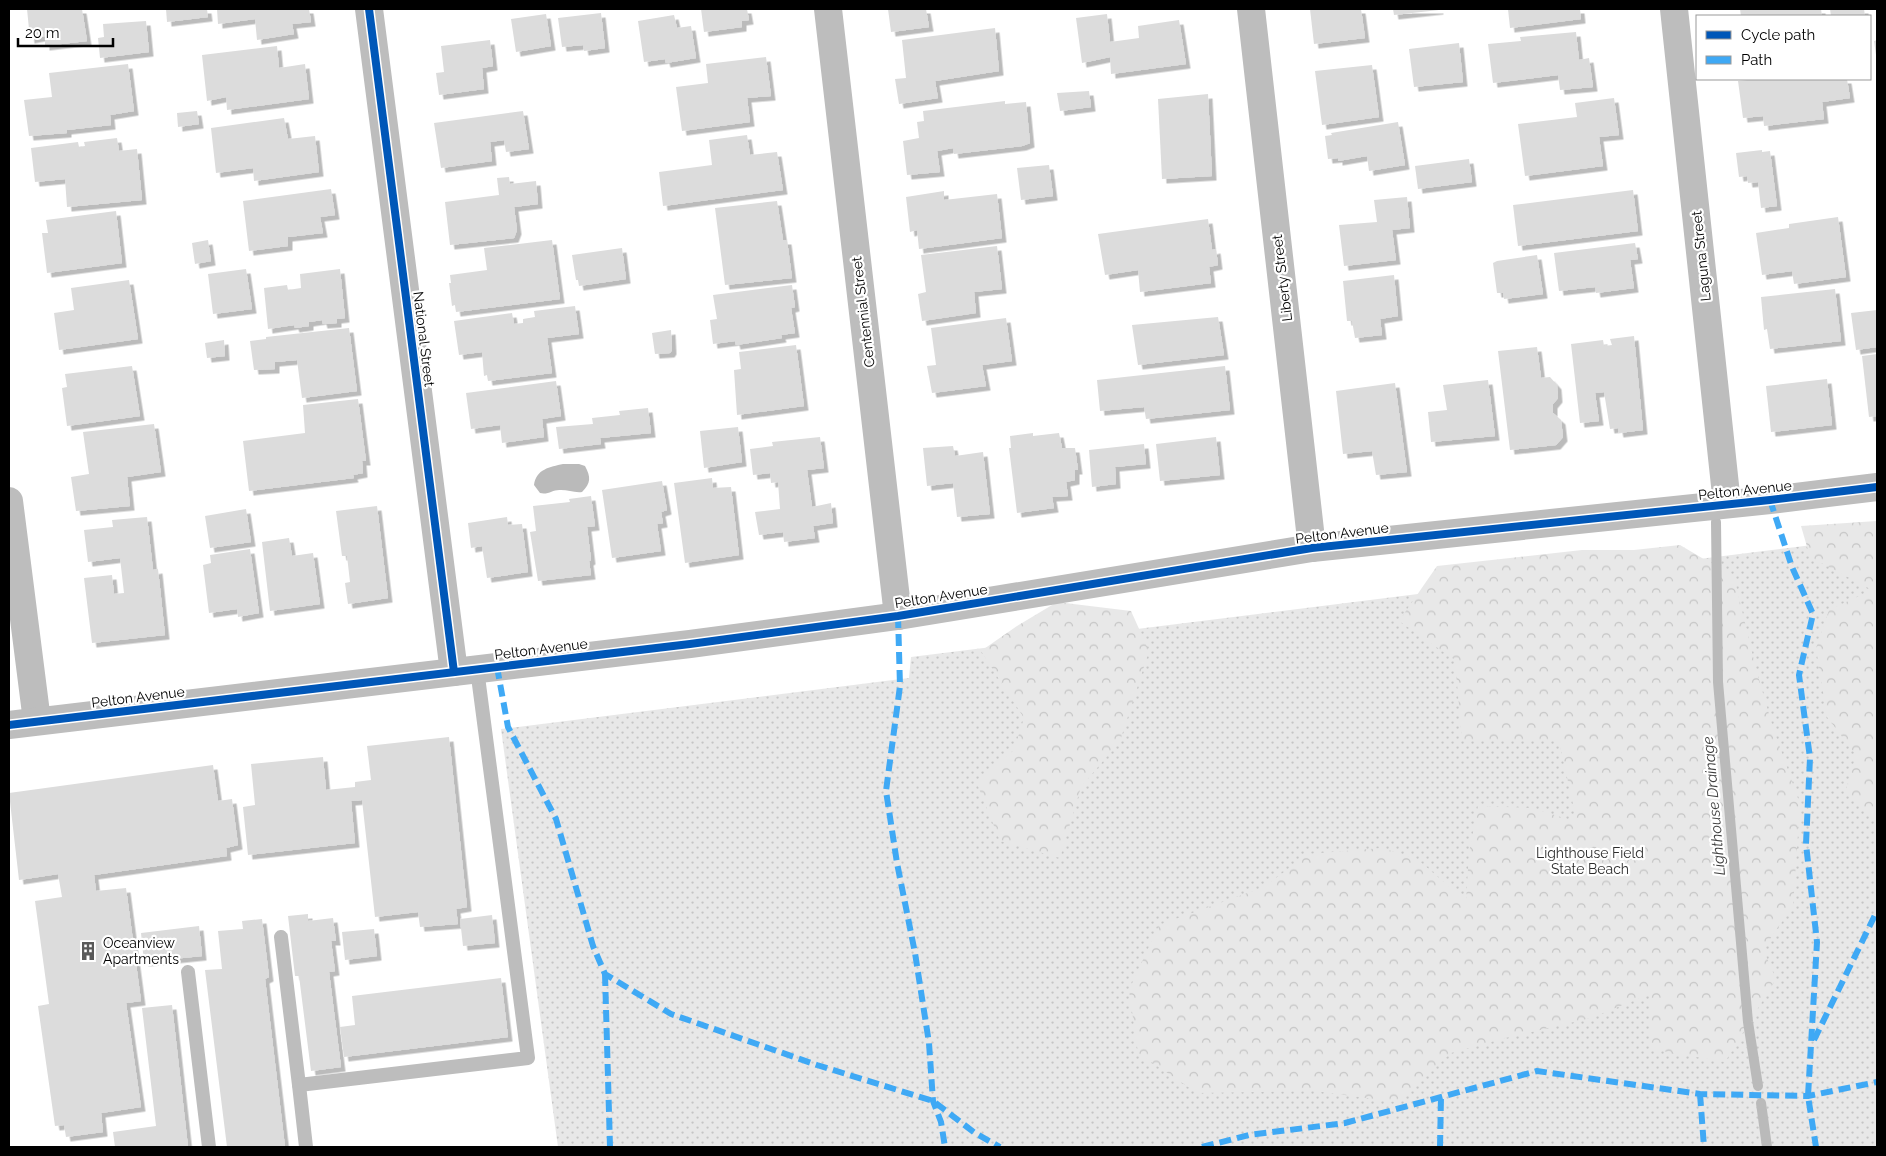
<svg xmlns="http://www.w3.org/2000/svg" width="1886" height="1156" font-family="Raleway,sans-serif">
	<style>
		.grass { fill: url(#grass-dots) }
		.forest { fill: url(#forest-crowns) }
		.water { fill: #bababa }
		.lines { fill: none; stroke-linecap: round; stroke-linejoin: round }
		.stream { stroke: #bababa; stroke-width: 10 }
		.building { fill: #dcdcdc; filter: url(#shadow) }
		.lane { stroke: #bdbdbd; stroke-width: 14 }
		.street { stroke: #bdbdbd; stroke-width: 28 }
		.quiet { stroke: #3fa9f5; stroke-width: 6; stroke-dasharray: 12 6; stroke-linecap: butt }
		.cycleway-casing { stroke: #fff; stroke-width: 11 }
		.cycleway { stroke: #0057b8; stroke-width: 8 }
		.labels { text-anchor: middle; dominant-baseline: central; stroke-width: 4.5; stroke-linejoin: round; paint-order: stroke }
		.street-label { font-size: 14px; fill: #000; stroke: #fff }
		.park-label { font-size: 14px; fill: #2d2d2d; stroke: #fff }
		.poi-label { font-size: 14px; fill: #000; stroke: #fff; text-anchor: start }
		.water-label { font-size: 15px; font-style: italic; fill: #3e3e3e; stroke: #fff }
	</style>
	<defs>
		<pattern id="grass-dots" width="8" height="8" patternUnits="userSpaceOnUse" patternTransform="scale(1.25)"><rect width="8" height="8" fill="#e8e8e8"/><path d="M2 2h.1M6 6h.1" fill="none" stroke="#c5c5c5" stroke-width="1.8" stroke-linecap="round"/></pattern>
		<pattern id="forest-crowns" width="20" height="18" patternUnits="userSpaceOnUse" patternTransform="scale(1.25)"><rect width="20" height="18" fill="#e8e8e8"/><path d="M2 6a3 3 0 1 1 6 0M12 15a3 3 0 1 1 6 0" fill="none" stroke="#c5c5c5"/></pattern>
		<filter id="shadow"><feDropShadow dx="4.5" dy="4.5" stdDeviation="0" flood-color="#0004"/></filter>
	</defs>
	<rect width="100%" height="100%" fill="#fff"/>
	<polygon class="grass" points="1877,537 1877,1147 558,1147 501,729 909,678 911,657"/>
	<g class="forest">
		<polygon points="1877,521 1877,822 1845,793 1856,755 1827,717 1816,648 1829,610 1872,590 1810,557 1801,526"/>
		<polygon points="1680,545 1734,577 1756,669 1773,728 1800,804 1793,906 1763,949 1776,979 1725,1062 1651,1049 1650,994 1591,1018 1501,1039 1451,1053 1396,1102 1315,1091 1197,1093 1138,1053 1129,990 1159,925 1264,887 1308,854 1382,848 1417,859 1466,901 1469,853 1478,806 1532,808 1577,822 1559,741 1462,741 1455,660 1399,621 1437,566 1582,550 1634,550"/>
		<polygon points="1057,602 1131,611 1149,651 1120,741 1081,787 1060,858 1000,841 976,781 1014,750 1024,718 981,651 1017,626"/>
	</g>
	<path class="water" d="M563 464H579L585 466C591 477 591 483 582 492 575 493 568 490 561 490 553 489 549 495 540 493L534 485C536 469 550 467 563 464Z"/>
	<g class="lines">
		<g class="stream">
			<polyline points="1716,522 1718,682 1748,1022 1758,1086"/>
			<polyline points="1761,1103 1767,1147"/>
		</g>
	</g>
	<g class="building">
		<polygon points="27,9 82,9 87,41 45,46 45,36 30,39"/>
		<polygon points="166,9 207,9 208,17 167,22"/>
		<polygon points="217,9 309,9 311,22 292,24 294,34 257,40 255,19 218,24"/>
		<polygon points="701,9 747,9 749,20 742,21 742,27 704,32"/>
		<polygon points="888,9 926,9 929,27 891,32"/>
		<polygon points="1310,9 1361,9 1365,38 1314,44"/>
		<polygon points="1393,9 1439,9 1439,10 1394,15"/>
		<polygon points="1508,9 1580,9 1581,19 1510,28"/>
		<polygon points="1740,9 1821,9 1822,16 1741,16"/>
		<polygon points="1830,9 1864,9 1865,16 1831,16"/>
		<polygon points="601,13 605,48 584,51 583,45 562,47 558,18"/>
		<polygon points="546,14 551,46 516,52 511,19"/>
		<polygon points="1107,14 1110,42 1139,38 1138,26 1179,20 1186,64 1111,74 1110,57 1082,63 1076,18"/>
		<polygon points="674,15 677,28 691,26 696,58 666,63 665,59 644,62 638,21"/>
		<polygon points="146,21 149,52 100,58 98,38 104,37 103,24"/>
		<polygon points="995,28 999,71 935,81 938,98 899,104 895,79 906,78 902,40"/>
		<polygon points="1576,32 1579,60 1589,58 1593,87 1560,90 1558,75 1493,83 1488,44 1521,41 1520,37"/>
		<polygon points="490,40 493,66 482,68 484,89 439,95 436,73 444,72 441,46"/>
		<polygon points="1877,40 1877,55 1876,55 1874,41"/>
		<polygon points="1459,43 1463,82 1414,87 1409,49"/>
		<polygon points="277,46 279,68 305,64 309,99 227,110 226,97 207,101 202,55"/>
		<polygon points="766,57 771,96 747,98 750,122 682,131 676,87 708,83 706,64"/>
		<polygon points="128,64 134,111 110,115 111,125 67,130 67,133 29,136 24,100 52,97 49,73"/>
		<polygon points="1372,65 1379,117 1322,125 1315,71"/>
		<polygon points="1757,79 1847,79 1850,98 1822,102 1824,119 1764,126 1763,116 1743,118 1738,81"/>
		<polygon points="1089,91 1091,107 1060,111 1057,93"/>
		<polygon points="1208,94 1212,176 1162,179 1158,99"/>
		<polygon points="1614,98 1619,135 1599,137 1603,166 1525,176 1518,124 1577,117 1575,103"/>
		<polygon points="1005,101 1005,104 1026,102 1030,143 1022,146 954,154 953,148 937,151 940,172 907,175 903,141 919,138 917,122 924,121 923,111"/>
		<polygon points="197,111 199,124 178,127 177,113"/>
		<polygon points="523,111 529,149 506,152 504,140 490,142 492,161 441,168 434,123"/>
		<polygon points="284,118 288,139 315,136 319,172 254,181 253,168 216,173 211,128"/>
		<polygon points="1398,122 1405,165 1369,171 1367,156 1338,161 1338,158 1328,159 1325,136 1332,135 1331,133"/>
		<polygon points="747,135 750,155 777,152 783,190 663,206 659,172 712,165 709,140"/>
		<polygon points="117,138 119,151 137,149 142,200 67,207 65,179 35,182 31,148 78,142 79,147 85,146 84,142"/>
		<polygon points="1762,150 1762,152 1770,151 1777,206 1761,208 1758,182 1748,183 1747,176 1739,177 1736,153"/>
		<polygon points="1469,159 1472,182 1418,189 1415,166"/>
		<polygon points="1049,165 1053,196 1021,200 1017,168"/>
		<polygon points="509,177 510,184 536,181 538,204 514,207 517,230 514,238 450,245 445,202 499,195 497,178"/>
		<polygon points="331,189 335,215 320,217 323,233 288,237 288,246 249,251 243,201"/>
		<polygon points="1633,190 1638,231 1518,246 1513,205"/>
		<polygon points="944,191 944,200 997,194 1002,238 919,249 917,230 910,232 906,197"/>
		<polygon points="1407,197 1410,228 1392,230 1396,260 1344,266 1339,225 1377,222 1374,200"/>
		<polygon points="777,201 783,240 787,240 792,278 725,285 715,208"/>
		<polygon points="116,211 122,263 47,273 42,233 48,233 46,220"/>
		<polygon points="1838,217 1846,277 1794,284 1792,271 1762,275 1756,233 1789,228 1789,224"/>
		<polygon points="1208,219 1212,250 1216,249 1218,265 1209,267 1211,283 1140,292 1138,270 1105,275 1098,234"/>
		<polygon points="208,240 211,261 195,264 192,243"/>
		<polygon points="552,240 560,299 456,312 455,305 452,306 449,283 451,283 450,275 487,270 484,248"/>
		<polygon points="1635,243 1638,259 1630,260 1634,288 1596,293 1595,287 1559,291 1554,253"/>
		<polygon points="997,246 1002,289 974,292 976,313 922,321 918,294 926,292 921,255"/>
		<polygon points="622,248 626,279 579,286 578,280 576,280 572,255"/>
		<polygon points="1537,255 1543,294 1504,299 1503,293 1497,293 1493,263 1497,261"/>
		<polygon points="246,269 252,309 213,314 208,274"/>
		<polygon points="340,269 345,318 337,319 337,323 323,324 322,320 309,322 309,326 295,328 294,325 268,329 264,288 287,285 288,290 301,288 300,274"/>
		<polygon points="1394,275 1398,316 1380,319 1382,335 1355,338 1352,321 1347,321 1343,281"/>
		<polygon points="129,280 138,339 59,350 54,313 74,310 71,288"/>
		<polygon points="792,285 795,307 791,308 795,333 781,335 782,338 736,345 735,341 713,344 710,320 717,319 713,295"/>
		<polygon points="1835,289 1841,341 1770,349 1767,329 1764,330 1761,297"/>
		<polygon points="575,306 579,334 547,338 552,373 488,381 487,375 484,376 482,352 459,355 454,321 512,313 514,324 523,323 523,319 535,317 534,311"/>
		<polygon points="1877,310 1877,347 1856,350 1851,313"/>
		<polygon points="1218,317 1224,355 1138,365 1132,325"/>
		<polygon points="1006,318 1012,361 982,365 986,386 932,393 927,366 936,365 931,328"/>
		<polygon points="349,328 357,391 302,398 297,360 275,362 275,369 254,370 250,341 266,339 266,337"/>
		<polygon points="671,330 672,350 670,353 655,354 652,333"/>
		<polygon points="1634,336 1643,430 1619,433 1618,428 1610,429 1604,392 1595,393 1599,421 1580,423 1571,344 1603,340 1604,346 1612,345 1610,339"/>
		<polygon points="224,340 225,356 207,358 205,343"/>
		<polygon points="796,345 804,406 737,415 734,370 741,369 739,352"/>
		<polygon points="1537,347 1541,378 1550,377 1557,385 1558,398 1553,404 1553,413 1561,420 1563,437 1556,445 1510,450 1498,351"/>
		<polygon points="1877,354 1877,416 1869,417 1862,356"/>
		<polygon points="132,366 140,416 67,426 62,388 67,387 65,374"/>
		<polygon points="1225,366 1230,410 1146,419 1144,407 1100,411 1097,380"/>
		<polygon points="1827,379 1832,425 1771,432 1766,386"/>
		<polygon points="1488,380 1495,436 1431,442 1428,412 1447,410 1443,385"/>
		<polygon points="556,381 561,416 542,419 544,437 502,443 500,425 471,429 466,393"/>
		<polygon points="1395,383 1407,472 1376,475 1372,451 1343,454 1336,391"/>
		<polygon points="358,399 366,461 362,461 363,473 353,475 354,478 249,491 243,441 305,433 303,405"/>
		<polygon points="648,408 651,433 600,438 601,444 559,449 556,427 593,424 592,418 620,415 619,411"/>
		<polygon points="154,424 161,472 127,477 130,506 76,511 71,477 89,474 83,432"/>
		<polygon points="738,427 742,462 704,468 700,431"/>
		<polygon points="1033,433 1033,436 1059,433 1062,448 1075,448 1078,470 1075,470 1075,480 1066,482 1068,496 1052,497 1054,508 1017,513 1009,448 1011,448 1010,436"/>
		<polygon points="820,437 824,468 807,470 812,507 831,503 833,523 813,526 815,538 784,542 783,532 759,535 755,512 780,509 778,482 771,483 770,473 753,475 750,449 773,446 772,442"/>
		<polygon points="1216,437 1220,475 1160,481 1156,444"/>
		<polygon points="1144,444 1146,464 1115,467 1116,484 1092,487 1089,450"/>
		<polygon points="953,446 955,456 983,452 990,514 957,517 953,483 927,486 923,448"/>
		<polygon points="712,478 713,488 731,487 739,555 685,563 674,483"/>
		<polygon points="662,481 667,510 661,512 663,523 657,524 661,551 612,558 602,490"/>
		<polygon points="591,496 595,526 587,527 591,560 589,561 591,575 538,581 530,532 536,531 533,506 570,502 569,499"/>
		<polygon points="377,506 388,598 348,604 345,583 350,582 347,556 342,556 336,511"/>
		<polygon points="246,509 251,542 210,548 205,516"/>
		<polygon points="147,517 153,570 158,569 165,635 92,643 84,578 112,575 114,594 124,593 120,558 88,562 84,530 113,527 112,520"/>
		<polygon points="507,517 508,525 522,524 528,572 487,578 482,546 471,548 468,523"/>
		<polygon points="289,538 292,556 313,553 320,604 270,611 262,542"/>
		<polygon points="250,549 259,613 238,617 237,609 209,613 203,565 211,563 210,555"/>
		<polygon points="449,737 467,907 456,909 458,924 420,927 418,912 375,917 362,800 351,801 355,843 248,855 243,807 255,805 251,764 323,757 326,790 355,787 355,782 371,780 367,746"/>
		<polygon points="213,765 218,801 232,799 238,845 226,848 227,856 94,875 96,891 126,888 141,1001 126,1003 141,1107 101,1113 103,1132 66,1137 64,1125 55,1126 38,1006 49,1004 35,901 62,897 58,874 19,880 9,793"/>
		<polygon points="308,914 308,921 333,918 336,941 331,941 335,971 329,972 341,1067 311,1071 299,976 295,976 288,916"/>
		<polygon points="492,915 495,943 463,946 460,919"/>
		<polygon points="262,919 269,977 265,979 285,1147 227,1147 205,970 222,969 218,931 243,929 242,921"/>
		<polygon points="199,926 202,956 144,962 141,933"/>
		<polygon points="374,929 377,956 345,960 342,932"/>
		<polygon points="501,978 508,1037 344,1057 340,1027 355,1025 352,996"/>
		<polygon points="172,1005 188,1147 115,1147 113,1132 156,1126 142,1008"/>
	</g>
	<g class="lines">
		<g class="lane">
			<polyline points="281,937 299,1085"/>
			<polyline points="188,972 209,1147"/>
			<polyline points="306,1147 299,1085 528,1058 477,669"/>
		</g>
		<g class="street">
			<polyline points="369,9 454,672"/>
			<polyline points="828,9 898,616"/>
			<polyline points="1251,9 1312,548"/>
			<polyline points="1674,9 1727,504"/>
			<polyline points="9,501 37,721"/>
			<polyline points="9,725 690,644 898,616 1312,548 1770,500 1877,487"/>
		</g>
		<g class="quiet">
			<polyline points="1770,500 1792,567 1813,614 1799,675 1810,758 1806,844 1817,942 1808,1096 1816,1147"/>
			<polyline points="898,616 900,686 886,791 897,863 915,953 929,1043 933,1101 941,1122 945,1147"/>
			<polyline points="497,667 508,727 556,819 593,946 605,974 671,1014 817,1065 933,1101 975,1133 1000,1147"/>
			<polyline points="605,974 610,1147"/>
			<polyline points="1814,1040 1877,911"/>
			<polyline points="1700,1094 1704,1147"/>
			<polyline points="1202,1147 1249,1135 1345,1123 1537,1071 1700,1094 1808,1096 1877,1082"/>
			<polyline points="1440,1147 1441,1097"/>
		</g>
		<g class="cycleway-casing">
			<g id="cycleway">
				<polyline points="369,9 454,672"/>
				<polyline points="9,725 690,644 898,616 1312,548 1770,500 1877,487"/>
			</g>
		</g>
		<use href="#cycleway" class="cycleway"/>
	</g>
	<defs>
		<g id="building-bare" transform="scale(1.5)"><path d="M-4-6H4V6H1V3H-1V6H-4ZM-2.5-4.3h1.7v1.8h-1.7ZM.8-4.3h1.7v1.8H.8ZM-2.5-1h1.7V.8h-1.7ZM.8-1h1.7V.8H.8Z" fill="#595959" stroke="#fff" stroke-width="2.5" paint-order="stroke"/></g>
	</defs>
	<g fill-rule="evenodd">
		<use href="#building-bare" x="88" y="951"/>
	</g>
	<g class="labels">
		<g class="street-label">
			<text transform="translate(1701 256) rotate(-96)">Laguna Street</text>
			<text transform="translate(1282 278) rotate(-97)">Liberty Street</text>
			<text transform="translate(863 312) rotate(-97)">Centennial Street</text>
			<text transform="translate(424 339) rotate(83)">National Street</text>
			<text transform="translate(1745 490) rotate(-6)">Pelton Avenue</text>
			<text transform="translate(1342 533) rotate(-7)">Pelton Avenue</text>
			<text transform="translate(941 596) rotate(-9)">Pelton Avenue</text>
			<text transform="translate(541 649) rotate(-7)">Pelton Avenue</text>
			<text transform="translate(138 697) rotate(-7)">Pelton Avenue</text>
		</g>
		<g class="park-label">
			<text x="1590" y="853">Lighthouse Field<tspan x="1590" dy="16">State Beach</tspan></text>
		</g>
		<g class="poi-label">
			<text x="103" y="943">Oceanview<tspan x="103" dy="16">Apartments</tspan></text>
		</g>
		<g class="water-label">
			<text transform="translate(1714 806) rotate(-95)">Lighthouse Drainage</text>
		</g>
	</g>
	<rect width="1886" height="1156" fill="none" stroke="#000000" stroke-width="20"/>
	<rect x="1696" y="15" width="175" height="65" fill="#ffffff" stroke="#999999"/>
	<rect x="1706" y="31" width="25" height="8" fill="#0057b8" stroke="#999999"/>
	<text x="1741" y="40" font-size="15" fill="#000000">Cycle path</text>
	<rect x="1706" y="56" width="25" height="8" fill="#3fa9f5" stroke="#999999"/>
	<text x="1741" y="65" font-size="15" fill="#000000">Path</text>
	<path d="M18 38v8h95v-8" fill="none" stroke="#000000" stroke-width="2.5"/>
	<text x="25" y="38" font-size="15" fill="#000000" stroke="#ffffff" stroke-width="4" paint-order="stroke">20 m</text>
</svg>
